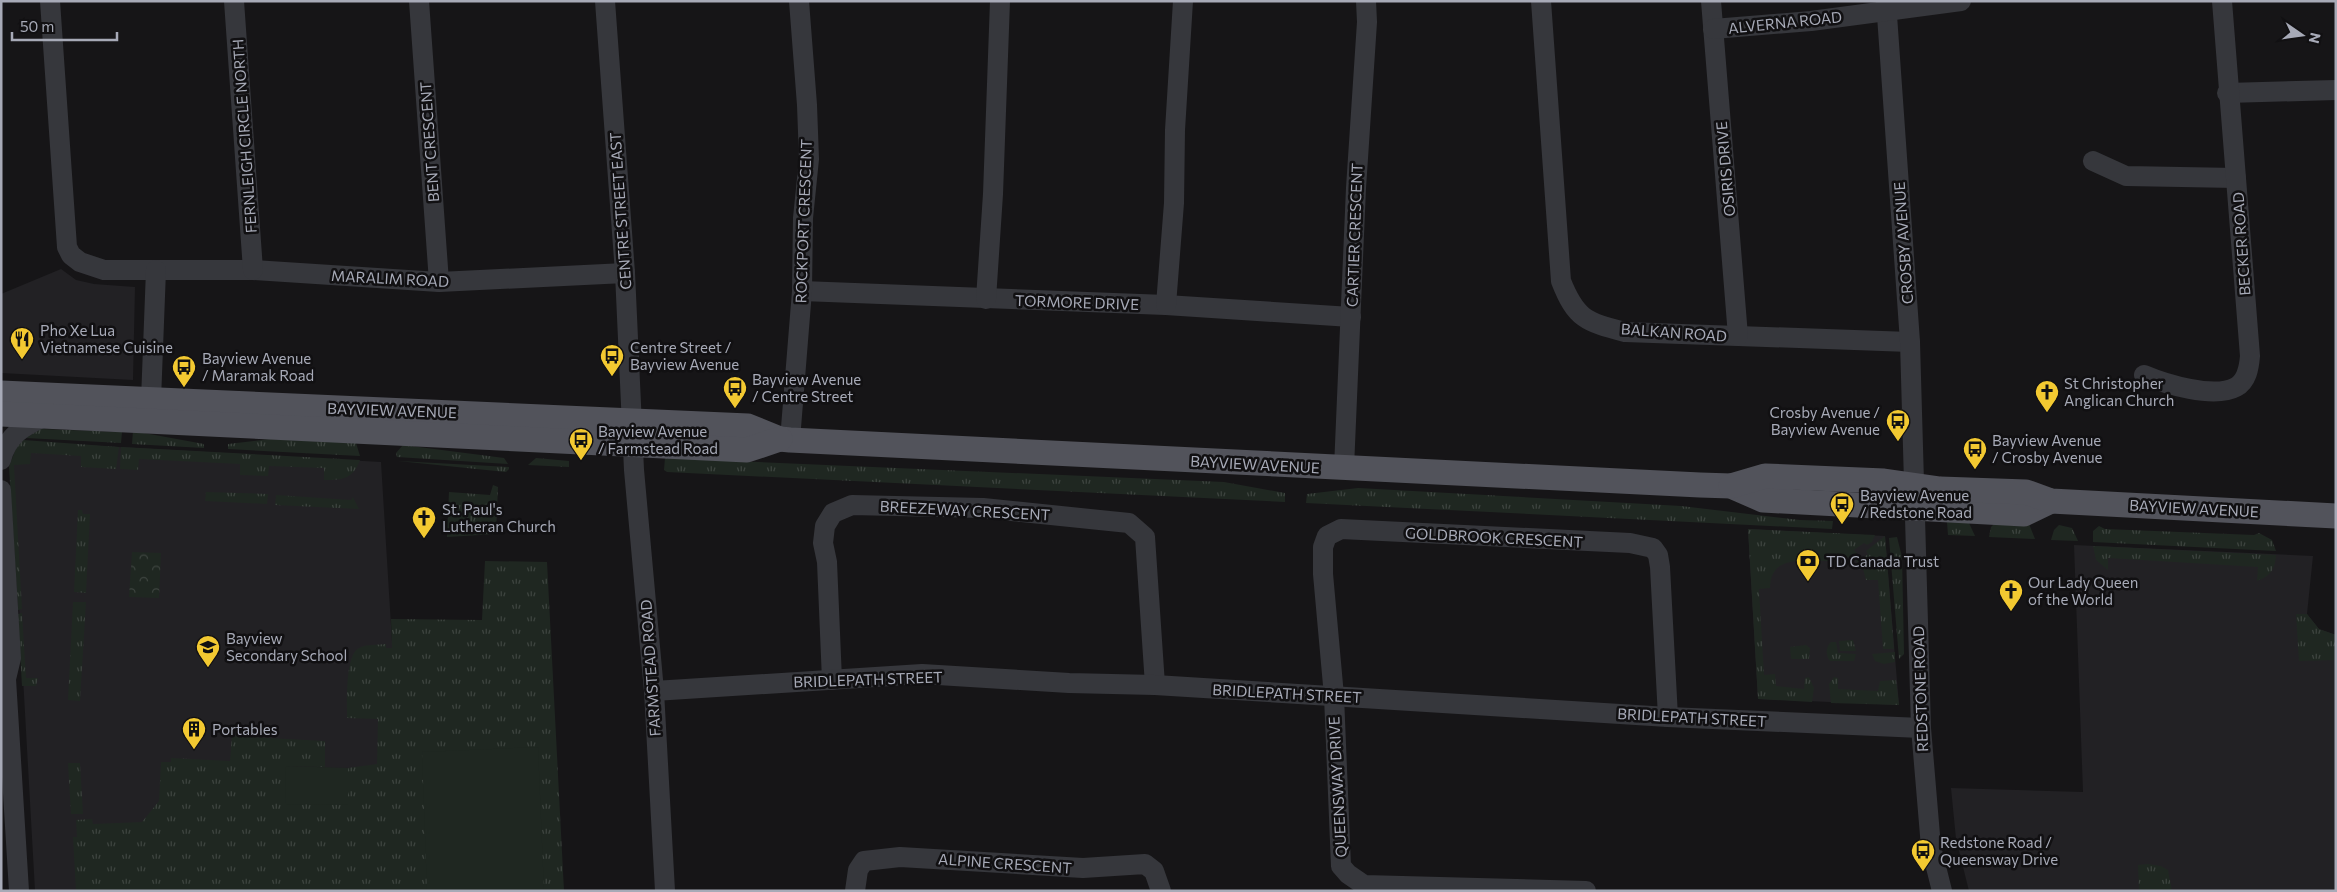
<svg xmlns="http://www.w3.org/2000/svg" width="2337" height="892" font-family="Commissioner,sans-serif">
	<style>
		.built { fill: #222124 }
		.grass { fill: url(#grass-tufts) }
		.forest { fill: url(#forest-crowns) }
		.pitch { fill: #1f2721 }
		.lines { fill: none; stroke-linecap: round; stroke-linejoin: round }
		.minor { stroke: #36373c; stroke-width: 20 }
		.major { stroke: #52535b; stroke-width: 25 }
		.labels { text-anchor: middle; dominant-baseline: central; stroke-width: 5; stroke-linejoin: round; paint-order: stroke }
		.street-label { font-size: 15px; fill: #a7aab7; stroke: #111012 }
		.poi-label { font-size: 15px; fill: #a7aab7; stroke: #111012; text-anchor: start }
	</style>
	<defs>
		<pattern id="grass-tufts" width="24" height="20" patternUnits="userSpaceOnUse" patternTransform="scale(1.25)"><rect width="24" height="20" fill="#1f2721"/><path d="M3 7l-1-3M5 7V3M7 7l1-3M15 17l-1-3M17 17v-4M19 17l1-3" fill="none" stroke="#3d443f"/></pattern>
		<pattern id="forest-crowns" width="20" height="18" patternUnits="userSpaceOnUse" patternTransform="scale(1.25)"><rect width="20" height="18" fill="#1f2721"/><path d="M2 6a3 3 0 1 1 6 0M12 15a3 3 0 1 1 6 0" fill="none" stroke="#3d443f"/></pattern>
	</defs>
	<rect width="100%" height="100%" fill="#161517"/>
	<g class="built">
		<polygon points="61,269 76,280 94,284 135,287 133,380 1,373 1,294"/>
		<polygon points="31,442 381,462 397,723 564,891 35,891 11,463"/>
		<polygon points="1748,529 1885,536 1899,705 1758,699"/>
		<polygon points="2074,545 2313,556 2307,614 2319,629 2336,635 2336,891 1969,891 1956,839 1951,788 2083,792"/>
	</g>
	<g class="grass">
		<polygon points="40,429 122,432 121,443 26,438"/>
		<polygon points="133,431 204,444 204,448 132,444"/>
		<polygon points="270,439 356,443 360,456 228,449 228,444"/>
		<polygon points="23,440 119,447 116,469 81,467 81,456 31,453 30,464 14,465 22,609 18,610 9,467 16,448"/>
		<polygon points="403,445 504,458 508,464 397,457 396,453"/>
		<path d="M121 447 360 460C353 479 343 480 324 480V468L269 466 268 476 240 475V464L139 459 138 470 120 469Z"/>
		<polygon points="536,458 569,461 569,467 528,465"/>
		<polygon points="665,458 1224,482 1285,493 1285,502 667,472 664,470"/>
		<polygon points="398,461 509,467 509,469 506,472"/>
		<polygon points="493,485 498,487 496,534 447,537 449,492 490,495"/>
		<polygon points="1358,488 1681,506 1800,520 1833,521 1832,529 1306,503 1307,494"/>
		<polygon points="206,492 268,494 267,504 205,501"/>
		<polygon points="276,495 351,500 353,497 359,509 275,505"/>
		<polygon points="78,510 82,510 83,514 90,514 86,593 74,592"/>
		<polygon points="1947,522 1969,523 1975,536 1948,535"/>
		<polygon points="1995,523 2029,524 2035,539 1989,537 1991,527"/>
		<polygon points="2059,525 2072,528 2078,541 2051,540 2054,530"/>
		<polygon points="2099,526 2105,529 2254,535 2259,533 2272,540 2276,551 2093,542 2093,531"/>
		<path d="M1748 529 1875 535 1872 542 1867 545 1864 543 1854 550 1857 553C1831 574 1771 541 1770 588L1759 589 1764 675 1775 674 1776 686 1804 689 1805 678 1809 677 1814 688 1812 702 1758 699Z"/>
		<polygon points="1885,536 1894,649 1883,649 1878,580 1866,580 1862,565 1856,561 1858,556 1861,560 1868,554 1866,551"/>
		<polygon points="1897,537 1902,557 1904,654 1899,659 1889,538"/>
		<path d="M2093 546 2276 555C2275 569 2271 576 2257 581L2258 567 2108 558V570L2096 560Z"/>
		<path d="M485 561 547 562 564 891H76L73 837H77L76 820 92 819 93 824 142 822 159 801 161 762H171V758L230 761 232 736 325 741V767L286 766 347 805 348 768 377 764 378 719 347 718C347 704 345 654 359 648 366 644 378 645 386 644V648H392L391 619 482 620Z"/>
		<polygon points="73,602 86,602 80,701 68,700"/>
		<polygon points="22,613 26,678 38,678 36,686 22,686 18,614"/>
		<polygon points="2296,614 2307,614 2319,629 2336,635 2336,660 2299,661"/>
		<polygon points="1853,640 1856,651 1840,651 1839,641"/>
		<path d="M1831 642H1836L1838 653 1856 654 1854 661H1830C1826 656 1825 647 1831 642Z"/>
		<polygon points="1806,645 1810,648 1809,659 1791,659 1790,647"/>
		<polygon points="1895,652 1895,662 1884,664 1875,661 1872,654"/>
		<polygon points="1834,677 1838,678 1838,689 1878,691 1880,681 1896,680 1899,705 1831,703 1829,684"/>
		<polygon points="68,763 80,763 83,814 71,814"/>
		<polygon points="2148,864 2161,866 2168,870 2172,891 2139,891 2138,865"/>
	</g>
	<polygon class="forest" points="132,552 161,553 159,598 129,597"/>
	<g class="pitch">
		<polygon points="538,747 544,891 427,891 422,752"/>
		<polygon points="286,766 348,768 348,805 285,804"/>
	</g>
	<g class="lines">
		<g class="minor">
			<polyline points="50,1 67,247 71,255 80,262 104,270 253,270 439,282 625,273"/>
			<polyline points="234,1 253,270"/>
			<polyline points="419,1 439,282"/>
			<polyline points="605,1 625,273 634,470 654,691 665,891"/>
			<path d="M1541 1 1561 281C1576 319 1586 322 1625 332L1910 342"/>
			<polyline points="1711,1 1738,336"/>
			<polyline points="1886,1 1910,342 1921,728 1931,847 1942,891"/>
			<polyline points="1713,29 1811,21 1961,1"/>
			<polyline points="2227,93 2336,90"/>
			<polyline points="2093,161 2126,176 2236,178"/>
			<polyline points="802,291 1166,305 1351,317"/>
			<polyline points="986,299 993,194 1000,1"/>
			<polyline points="1166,305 1174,203 1175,130 1183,1"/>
			<path d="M2144 375C2165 384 2214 399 2236 387 2247 381 2249 368 2250 356L2222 1"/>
			<polyline points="151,400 156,270"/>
			<polyline points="790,440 802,291 803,218 809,159 807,105 799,1"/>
			<path d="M1 460C7 436 23 426 44 417"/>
			<polyline points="1344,468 1356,188 1367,22 1366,1"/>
			<polyline points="1,490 11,658 6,679 19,891"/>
			<polyline points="832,680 827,562 823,543 825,526 833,513 852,505 983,508 1129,523 1145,537 1155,685"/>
			<polyline points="654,691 922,674 1069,683 1155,685 1668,717 1921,728"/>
			<polyline points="855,891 858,870 864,861 900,857 1083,868 1145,864 1154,871 1161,891"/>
			<polyline points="1586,891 1364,885 1348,874 1341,866 1334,696 1323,574 1323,547 1327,536 1341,529 1630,543 1653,548 1658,555 1660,567 1668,717"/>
		</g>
		<g class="major">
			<polyline points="1,393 748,426 780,439 790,440 1700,485 1731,486 1763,500 2024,514 2051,501"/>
			<polyline points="1,414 747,450 780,439"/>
			<polyline points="1731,486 1765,476 1884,481 1940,489 2026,492 2051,501 2336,516"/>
		</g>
	</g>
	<defs>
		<g id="restaurant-pin" transform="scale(1.25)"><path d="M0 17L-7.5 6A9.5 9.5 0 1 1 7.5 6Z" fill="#f3c931" stroke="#111012"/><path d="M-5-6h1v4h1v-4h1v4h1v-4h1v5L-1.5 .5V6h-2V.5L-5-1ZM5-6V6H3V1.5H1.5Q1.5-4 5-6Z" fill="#111"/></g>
		<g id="bus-pin" transform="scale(1.25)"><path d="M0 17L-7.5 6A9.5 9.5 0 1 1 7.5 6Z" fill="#f3c931" stroke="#111012"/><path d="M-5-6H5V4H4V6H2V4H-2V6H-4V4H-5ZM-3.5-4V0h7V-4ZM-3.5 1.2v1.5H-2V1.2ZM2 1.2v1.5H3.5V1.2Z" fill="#111"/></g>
		<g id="church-pin" transform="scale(1.25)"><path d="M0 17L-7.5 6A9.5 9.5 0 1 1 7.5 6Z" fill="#f3c931" stroke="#111012"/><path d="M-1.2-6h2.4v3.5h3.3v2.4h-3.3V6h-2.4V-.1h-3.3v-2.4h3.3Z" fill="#111"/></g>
		<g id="bank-pin" transform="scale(1.25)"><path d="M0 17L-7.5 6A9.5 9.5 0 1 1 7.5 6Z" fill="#f3c931" stroke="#111012"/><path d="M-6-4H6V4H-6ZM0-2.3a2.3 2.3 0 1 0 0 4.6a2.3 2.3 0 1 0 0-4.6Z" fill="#111"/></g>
		<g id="school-pin" transform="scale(1.25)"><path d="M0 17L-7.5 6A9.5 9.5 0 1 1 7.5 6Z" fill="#f3c931" stroke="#111012"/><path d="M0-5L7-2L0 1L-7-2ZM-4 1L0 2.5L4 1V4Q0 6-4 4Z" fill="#111"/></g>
		<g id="building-pin" transform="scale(1.25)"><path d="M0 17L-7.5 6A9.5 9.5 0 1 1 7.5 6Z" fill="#f3c931" stroke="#111012"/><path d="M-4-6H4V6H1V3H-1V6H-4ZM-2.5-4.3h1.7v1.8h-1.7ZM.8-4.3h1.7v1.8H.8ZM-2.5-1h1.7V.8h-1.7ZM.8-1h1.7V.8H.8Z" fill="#111"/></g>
	</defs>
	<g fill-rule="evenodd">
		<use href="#restaurant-pin" x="22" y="339"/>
		<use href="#bus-pin" x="612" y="356"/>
		<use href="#bus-pin" x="184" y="367"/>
		<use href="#bus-pin" x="735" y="388"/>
		<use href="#church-pin" x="2047" y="392"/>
		<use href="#bus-pin" x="1898" y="421"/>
		<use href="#bus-pin" x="581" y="440"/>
		<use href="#bus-pin" x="1975" y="449"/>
		<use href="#bus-pin" x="1842" y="504"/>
		<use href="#church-pin" x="424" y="518"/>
		<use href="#bank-pin" x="1808" y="561"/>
		<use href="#church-pin" x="2011" y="591"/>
		<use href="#school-pin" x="208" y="647"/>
		<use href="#building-pin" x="194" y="729"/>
		<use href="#bus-pin" x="1923" y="851"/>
	</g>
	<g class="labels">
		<g class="street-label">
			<text transform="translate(1785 22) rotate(-6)">ALVERNA ROAD</text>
			<text transform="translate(244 136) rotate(-94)">FERNLEIGH CIRCLE NORTH</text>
			<text transform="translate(429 142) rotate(-94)">BENT CRESCENT</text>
			<text transform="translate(1725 169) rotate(-95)">OSIRIS DRIVE</text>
			<text transform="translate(620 211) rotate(-94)">CENTRE STREET EAST</text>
			<text transform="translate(803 221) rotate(-88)">ROCKPORT CRESCENT</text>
			<text transform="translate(1354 235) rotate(-88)">CARTIER CRESCENT</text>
			<text transform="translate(1903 243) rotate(-94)">CROSBY AVENUE</text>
			<text transform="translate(2241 244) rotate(-94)">BECKER ROAD</text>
			<text transform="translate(390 278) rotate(3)">MARALIM ROAD</text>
			<text transform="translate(1077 302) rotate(2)">TORMORE DRIVE</text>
			<text transform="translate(1674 332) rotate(4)">BALKAN ROAD</text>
			<text transform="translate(392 410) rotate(2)">BAYVIEW AVENUE</text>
			<text transform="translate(1255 464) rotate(3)">BAYVIEW AVENUE</text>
			<text transform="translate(2194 508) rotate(3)">BAYVIEW AVENUE</text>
			<text transform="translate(965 510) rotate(3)">BREEZEWAY CRESCENT</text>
			<text transform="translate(1494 537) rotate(3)">GOLDBROOK CRESCENT</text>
			<text transform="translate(650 668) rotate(-94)">FARMSTEAD ROAD</text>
			<text transform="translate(868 679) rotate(-2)">BRIDLEPATH STREET</text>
			<text transform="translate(1920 689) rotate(-92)">REDSTONE ROAD</text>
			<text transform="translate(1287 693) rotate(3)">BRIDLEPATH STREET</text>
			<text transform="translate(1692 717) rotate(3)">BRIDLEPATH STREET</text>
			<text transform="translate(1337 787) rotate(-93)">QUEENSWAY DRIVE</text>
			<text transform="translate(1005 863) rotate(4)">ALPINE CRESCENT</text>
		</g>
		<g class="poi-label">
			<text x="40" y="330">Pho Xe Lua<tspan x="40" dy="17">Vietnamese Cuisine</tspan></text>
			<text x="630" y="347">Centre Street /<tspan x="630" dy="17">Bayview Avenue</tspan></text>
			<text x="202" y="358">Bayview Avenue<tspan x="202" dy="17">/ Maramak Road</tspan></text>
			<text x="752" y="379">Bayview Avenue<tspan x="752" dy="17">/ Centre Street</tspan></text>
			<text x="2064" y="383">St Christopher<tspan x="2064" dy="17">Anglican Church</tspan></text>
			<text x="1880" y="412" text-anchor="end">Crosby Avenue /<tspan x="1880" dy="17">Bayview Avenue</tspan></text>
			<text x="598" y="431">Bayview Avenue<tspan x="598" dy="17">/ Farmstead Road</tspan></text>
			<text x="1992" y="440">Bayview Avenue<tspan x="1992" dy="17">/ Crosby Avenue</tspan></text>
			<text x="1860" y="495">Bayview Avenue<tspan x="1860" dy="17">/ Redstone Road</tspan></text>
			<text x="442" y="509">St. Paul's<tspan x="442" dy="17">Lutheran Church</tspan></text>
			<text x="1826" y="561">TD Canada Trust</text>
			<text x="2028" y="582">Our Lady Queen<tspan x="2028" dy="17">of the World</tspan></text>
			<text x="226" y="638">Bayview<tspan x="226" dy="17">Secondary School</tspan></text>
			<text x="212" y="729">Portables</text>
			<text x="1940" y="842">Redstone Road /<tspan x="1940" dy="17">Queensway Drive</tspan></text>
		</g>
	</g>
	<rect width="2337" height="892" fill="none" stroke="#a7aab7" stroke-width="5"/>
	<g transform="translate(2302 35) rotate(103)" stroke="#111012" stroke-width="4" paint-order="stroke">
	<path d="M0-4L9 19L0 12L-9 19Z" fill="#a7aab7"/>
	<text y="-8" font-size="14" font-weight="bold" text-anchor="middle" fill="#a7aab7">N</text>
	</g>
	<path d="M12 32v8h105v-8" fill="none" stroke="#a7aab7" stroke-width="2.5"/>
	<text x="20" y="32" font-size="15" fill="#a7aab7" stroke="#111012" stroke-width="4" paint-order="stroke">50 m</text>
</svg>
